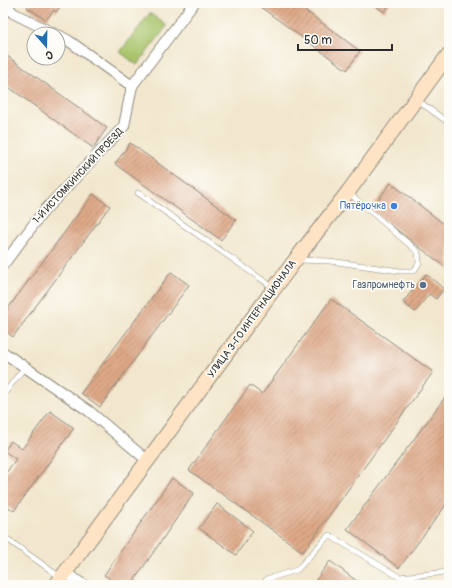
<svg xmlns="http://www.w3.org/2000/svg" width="452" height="588" font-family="Pangolin,sans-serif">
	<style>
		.grass { fill: #a9c46a; stroke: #6a784a }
		.building { fill: url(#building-hatch) }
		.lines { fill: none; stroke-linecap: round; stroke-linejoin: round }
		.service-casing { stroke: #8e897c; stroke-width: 6 }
		.minor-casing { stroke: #8e897c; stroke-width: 12 }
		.secondary-casing { stroke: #8e897c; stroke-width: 16 }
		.service { stroke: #fff; stroke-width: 5 }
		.minor { stroke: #fff; stroke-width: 10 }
		.secondary { stroke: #fee4c5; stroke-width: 14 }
		.shop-dot { fill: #3f7fe0; stroke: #fdfcf7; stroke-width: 1.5 }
		.service-dot { fill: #5c6f8a; stroke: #fdfcf7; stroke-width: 1.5 }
		.labels { text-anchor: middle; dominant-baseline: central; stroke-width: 3.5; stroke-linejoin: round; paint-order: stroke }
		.street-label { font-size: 10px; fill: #2b2b2b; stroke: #fdfcf7 }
		.shop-label { font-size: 10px; fill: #366cbe; stroke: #fdfcf7; text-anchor: end }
		.service-label { font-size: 10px; fill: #4e5e75; stroke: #fdfcf7; text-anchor: end }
	</style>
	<defs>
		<pattern id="building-hatch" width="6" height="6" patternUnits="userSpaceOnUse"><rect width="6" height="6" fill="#dea988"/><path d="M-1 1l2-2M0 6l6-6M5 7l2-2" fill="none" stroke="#b48a6f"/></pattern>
	</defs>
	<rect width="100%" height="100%" fill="#fdfcf7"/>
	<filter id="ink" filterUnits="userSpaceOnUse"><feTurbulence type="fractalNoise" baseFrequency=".025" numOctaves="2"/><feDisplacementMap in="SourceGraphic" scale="8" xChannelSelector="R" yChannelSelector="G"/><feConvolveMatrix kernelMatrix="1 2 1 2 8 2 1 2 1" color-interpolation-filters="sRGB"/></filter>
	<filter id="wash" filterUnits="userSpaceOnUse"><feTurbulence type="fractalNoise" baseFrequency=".012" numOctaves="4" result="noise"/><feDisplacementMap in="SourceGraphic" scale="16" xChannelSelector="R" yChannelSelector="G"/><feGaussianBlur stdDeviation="0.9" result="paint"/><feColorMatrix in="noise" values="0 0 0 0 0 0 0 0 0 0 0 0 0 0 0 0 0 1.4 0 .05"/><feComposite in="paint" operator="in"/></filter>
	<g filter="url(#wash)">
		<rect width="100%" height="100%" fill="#f2e7ce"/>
		<polygon class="grass" points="150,13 167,26 137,65 120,52"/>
		<g id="blocks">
			<g class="building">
				<polygon points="30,3 63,3 56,12 54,10 46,20 27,7"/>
				<polygon points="255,3 295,3 360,51 347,70"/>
				<polygon points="372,3 391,3 384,12"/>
				<polygon points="3,53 107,128 93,148 3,83"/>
				<polygon points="130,143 236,220 221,240 115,164"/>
				<polygon points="391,183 449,228 449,270 370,209"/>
				<polygon points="93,194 110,206 13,337 3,329 3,315"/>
				<polygon points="171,272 189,285 100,407 81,393"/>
				<polygon points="426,274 444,289 436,299 429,294 415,312 403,302"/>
				<polygon points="331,299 433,372 303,552 189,470 250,385 262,394"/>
				<polygon points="449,392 449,501 399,568 347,529"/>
				<polygon points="50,411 74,428 14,511 3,503 3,477 16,459 4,451 11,441 22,449"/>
				<polygon points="172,478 194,493 131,585 119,585 104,575"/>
				<polygon points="217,504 253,531 236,555 199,528"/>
				<polygon points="330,561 362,585 323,585 316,580"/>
			</g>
		</g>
	</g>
	<g filter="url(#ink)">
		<use href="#blocks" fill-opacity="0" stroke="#8e897c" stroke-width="1"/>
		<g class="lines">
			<g class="service-casing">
				<g id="service">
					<polyline points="417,100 449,123"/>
					<polyline points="138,193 274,288"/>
					<polyline points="298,260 330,261 400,271 414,271 419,263 418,252 349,193"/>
					<polyline points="3,395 24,368"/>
					<polyline points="3,536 60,577"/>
					<polyline points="263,585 267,579 297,570 329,535 399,577 449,572"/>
				</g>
			</g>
			<g class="minor-casing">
				<g id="minor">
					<polyline points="5,3 13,13 55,34"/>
					<polyline points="58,35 69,41 132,86"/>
					<polyline points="3,265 43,212 124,126 132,86 194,3"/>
					<polyline points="3,352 89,411 148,461"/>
					<polyline points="65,573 84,585"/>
				</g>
			</g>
			<g class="secondary-casing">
				<polyline id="secondary" points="56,585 296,259 348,192 449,54"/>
			</g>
			<use href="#service" class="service"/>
			<use href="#minor" class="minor"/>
			<use href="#secondary" class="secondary"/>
		</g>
	</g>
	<circle class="shop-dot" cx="394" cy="206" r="4"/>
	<circle class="service-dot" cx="423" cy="285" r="4"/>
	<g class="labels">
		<g class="street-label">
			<text transform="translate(78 176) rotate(-47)">1-Й ИСТОМКИНСКИЙ ПРОЕЗД</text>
			<text transform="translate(252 319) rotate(-54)">УЛИЦА 3-ГО ИНТЕРНАЦИОНАЛА</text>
		</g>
		<g class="shop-label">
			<text x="386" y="206">Пятёрочка</text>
		</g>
		<g class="service-label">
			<text x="415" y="285">Газпромнефть</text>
		</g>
	</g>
	<rect width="452" height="588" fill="none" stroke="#fdfcf7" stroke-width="16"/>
	<g transform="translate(46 46) rotate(160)"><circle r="19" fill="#fdfcf7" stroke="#a9a8a5"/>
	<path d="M0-3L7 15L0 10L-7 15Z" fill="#1f6fb2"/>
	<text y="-6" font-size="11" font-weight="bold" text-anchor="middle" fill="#2b2b2b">С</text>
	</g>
	<path d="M298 44v6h94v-6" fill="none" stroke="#2b2b2b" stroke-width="2"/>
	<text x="304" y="44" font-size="12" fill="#2b2b2b" stroke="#fdfcf7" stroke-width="3" paint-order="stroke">50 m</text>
</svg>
